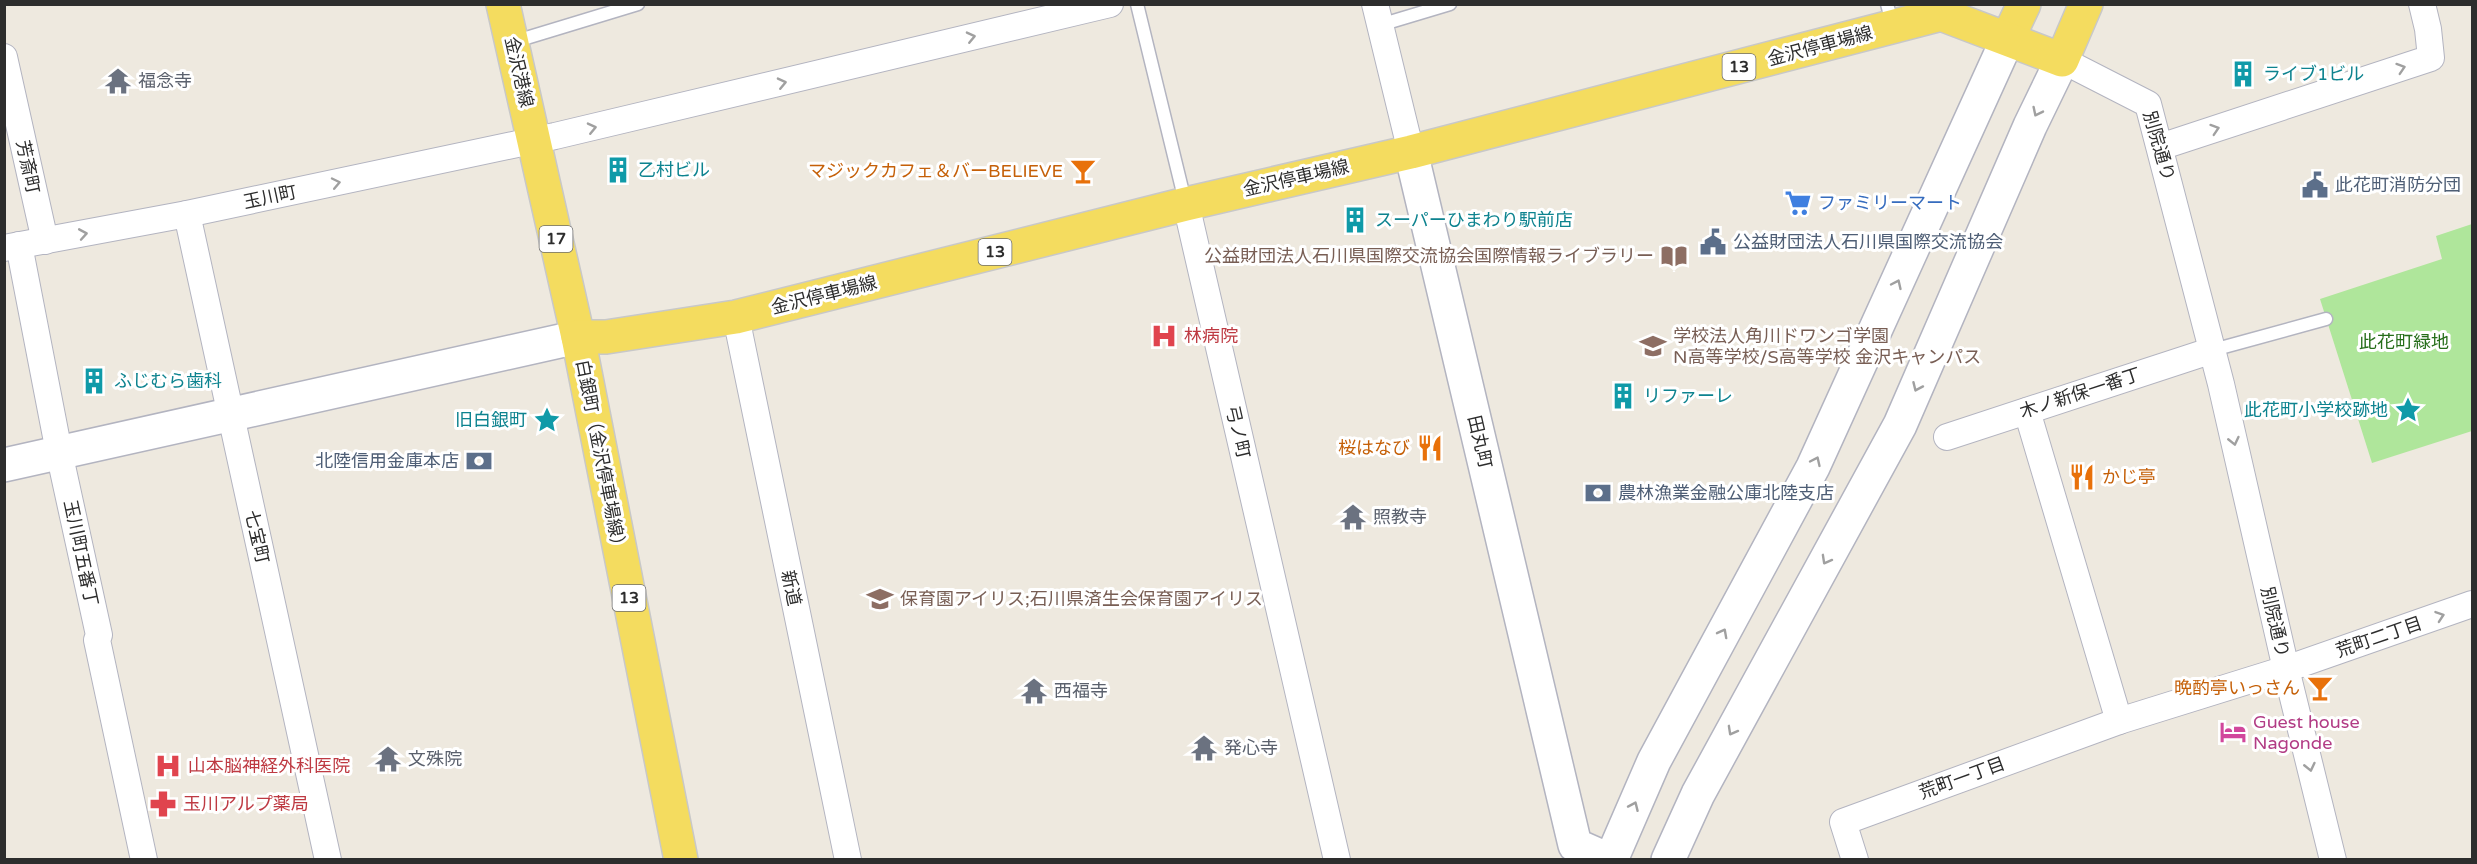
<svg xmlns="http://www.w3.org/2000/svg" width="2477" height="864" font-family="'Varela Round','Noto Sans JP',sans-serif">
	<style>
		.green { fill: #afe69b }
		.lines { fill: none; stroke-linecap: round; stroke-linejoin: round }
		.lane-casing { stroke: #b3b4c0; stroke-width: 15 }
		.street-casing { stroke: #b3b4c0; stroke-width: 28 }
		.secondary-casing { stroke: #b3b4c0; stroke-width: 36 }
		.primary-casing { stroke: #c8c8c8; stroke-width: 36 }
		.lane { stroke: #fff; stroke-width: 12 }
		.street { stroke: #fff; stroke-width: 26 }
		.secondary { stroke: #fff; stroke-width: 33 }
		.primary { stroke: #f4dc5f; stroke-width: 33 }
		.oneway { stroke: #a0a0a0 }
		.labels { text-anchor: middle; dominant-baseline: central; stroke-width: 6; stroke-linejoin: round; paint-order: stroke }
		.shield { fill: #fff; stroke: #6c6c6c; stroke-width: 1.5 }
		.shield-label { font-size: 16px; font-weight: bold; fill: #2d2d2d }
		.street-label { font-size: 18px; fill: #2d2d2d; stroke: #fff }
		.culture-label { font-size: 18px; fill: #0d838f; stroke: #fff; text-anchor: start }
		.worship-label { font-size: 18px; fill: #5b616d; stroke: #fff; text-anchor: start }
		.food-label { font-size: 18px; fill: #c56008; stroke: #fff; text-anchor: end }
		.service-label { font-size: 18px; fill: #4e5e75; stroke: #fff; text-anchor: start }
		.shop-label { font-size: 18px; fill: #366cbe; stroke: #fff; text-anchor: start }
		.education-label { font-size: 18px; fill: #785e54; stroke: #fff; text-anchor: start }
		.health-label { font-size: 18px; fill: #be3a42; stroke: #fff; text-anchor: start }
		.park-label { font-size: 18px; fill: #256d19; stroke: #fff }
		.hotel-label { font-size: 18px; fill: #b23c85; stroke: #fff; text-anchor: start }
	</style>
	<rect width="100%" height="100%" fill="#eee9df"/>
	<polygon class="green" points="2472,224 2472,431 2372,463 2320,299 2442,259 2436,236"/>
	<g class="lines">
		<g class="lane-casing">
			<g id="lane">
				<polyline points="1137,4 1185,201"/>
				<polyline points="1887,4 1893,26"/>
				<polyline points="1380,25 1450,4"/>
				<polyline points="513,42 638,4"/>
				<polyline points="2213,350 2326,319"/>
			</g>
		</g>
		<g class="street-casing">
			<g id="street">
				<polyline points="1375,4 1411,152"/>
				<polyline points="4,57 45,241"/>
				<polyline points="2062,60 2148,104 2221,384 2286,669 2333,860"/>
				<polyline points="2160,147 2431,58 2428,29 2422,4"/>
				<polyline points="1186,204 1337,860"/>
				<polyline points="187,214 328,860"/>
				<polyline points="19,245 59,452 99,635 97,640 144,860"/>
				<polyline points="4,248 187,214 555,136 1110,4"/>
				<polyline points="736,317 848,860"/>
				<polyline points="2027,411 2119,721"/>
				<polyline points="1947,437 2213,350"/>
				<polyline points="1855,860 1843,822 2119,721 2286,669 2472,604"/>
			</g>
		</g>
		<g class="secondary-casing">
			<g id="secondary">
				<polyline points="1411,152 1575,845 1609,860"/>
				<polyline points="4,465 578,337"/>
				<polyline points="1611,860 1654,761 1813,467 2008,38"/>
				<polyline points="1668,860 1698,794 1900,425 2030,126 2062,60"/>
			</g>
		</g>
		<g class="primary-casing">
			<g id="primary">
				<polyline points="503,4 578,337 681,860"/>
				<polyline points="2008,38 2024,4"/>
				<polyline points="578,337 606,337 736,317 1186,204 1411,152 1941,14 2062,60 2086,4"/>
			</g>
		</g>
		<use href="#lane" class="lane"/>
		<use href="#street" class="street"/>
		<use href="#secondary" class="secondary"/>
		<use href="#primary" class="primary"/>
	</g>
	<defs><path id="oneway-chevron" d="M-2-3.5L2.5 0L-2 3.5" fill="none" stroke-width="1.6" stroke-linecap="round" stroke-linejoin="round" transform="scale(1.5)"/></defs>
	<g class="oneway">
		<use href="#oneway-chevron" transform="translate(971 37) rotate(-13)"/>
		<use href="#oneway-chevron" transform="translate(2401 68) rotate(-18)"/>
		<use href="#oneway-chevron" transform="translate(782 83) rotate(-13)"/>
		<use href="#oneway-chevron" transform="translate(2037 112) rotate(116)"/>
		<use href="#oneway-chevron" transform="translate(592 128) rotate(-13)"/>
		<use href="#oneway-chevron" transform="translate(2215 129) rotate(-18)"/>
		<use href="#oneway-chevron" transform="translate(336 183) rotate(-12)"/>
		<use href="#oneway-chevron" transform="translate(83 234) rotate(-10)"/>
		<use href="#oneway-chevron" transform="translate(1897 284) rotate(-65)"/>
		<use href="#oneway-chevron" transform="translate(1917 387) rotate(114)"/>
		<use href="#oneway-chevron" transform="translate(2234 441) rotate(77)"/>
		<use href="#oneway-chevron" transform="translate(1816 461) rotate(-65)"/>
		<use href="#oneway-chevron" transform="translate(1826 560) rotate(119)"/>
		<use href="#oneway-chevron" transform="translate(2440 616) rotate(-19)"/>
		<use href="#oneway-chevron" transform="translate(1723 633) rotate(-62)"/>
		<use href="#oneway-chevron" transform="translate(1732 731) rotate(119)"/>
		<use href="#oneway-chevron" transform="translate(2310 767) rotate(77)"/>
		<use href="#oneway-chevron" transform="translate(1634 806) rotate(-66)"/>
	</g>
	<defs>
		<g id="building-bare" transform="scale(2.07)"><path d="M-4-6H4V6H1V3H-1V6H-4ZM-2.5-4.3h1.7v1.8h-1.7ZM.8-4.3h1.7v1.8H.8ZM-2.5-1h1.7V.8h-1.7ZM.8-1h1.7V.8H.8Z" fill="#0f9aa8" stroke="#fff" stroke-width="2.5" paint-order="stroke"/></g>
		<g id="temple-bare" transform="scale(2.07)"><path d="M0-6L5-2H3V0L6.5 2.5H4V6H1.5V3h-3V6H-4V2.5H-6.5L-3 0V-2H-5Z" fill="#6b7280" stroke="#fff" stroke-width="2.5" paint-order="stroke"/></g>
		<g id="bar-bare" transform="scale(2.07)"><path d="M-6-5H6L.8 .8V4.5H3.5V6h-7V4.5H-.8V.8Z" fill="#e8710a" stroke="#fff" stroke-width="2.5" paint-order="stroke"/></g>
		<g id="civic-bare" transform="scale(2.07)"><path d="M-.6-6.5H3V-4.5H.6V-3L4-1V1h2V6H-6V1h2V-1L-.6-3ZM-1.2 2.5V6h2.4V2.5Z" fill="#5c6f8a" stroke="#fff" stroke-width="2.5" paint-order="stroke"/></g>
		<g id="supermarket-bare" transform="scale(2.07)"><path d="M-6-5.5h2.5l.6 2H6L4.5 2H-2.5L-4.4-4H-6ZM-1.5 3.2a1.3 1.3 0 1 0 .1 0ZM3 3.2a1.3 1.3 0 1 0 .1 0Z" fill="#3f7fe0" stroke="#fff" stroke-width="2.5" paint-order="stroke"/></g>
		<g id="library-bare" transform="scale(2.07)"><path d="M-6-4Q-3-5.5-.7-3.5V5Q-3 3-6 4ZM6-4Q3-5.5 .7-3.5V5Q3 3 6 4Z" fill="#8d6e63" stroke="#fff" stroke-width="2.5" paint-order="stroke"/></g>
		<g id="hospital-bare" transform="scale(2.07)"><path d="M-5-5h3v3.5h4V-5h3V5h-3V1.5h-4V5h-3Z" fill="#e0444e" stroke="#fff" stroke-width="2.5" paint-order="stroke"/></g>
		<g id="school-bare" transform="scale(2.07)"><path d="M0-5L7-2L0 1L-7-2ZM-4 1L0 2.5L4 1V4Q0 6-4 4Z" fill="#8d6e63" stroke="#fff" stroke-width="2.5" paint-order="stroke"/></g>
		<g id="sight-bare" transform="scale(2.07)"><path d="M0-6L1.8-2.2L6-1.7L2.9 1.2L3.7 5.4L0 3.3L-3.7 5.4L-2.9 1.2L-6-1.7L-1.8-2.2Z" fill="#0f9aa8" stroke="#fff" stroke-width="2.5" paint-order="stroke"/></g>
		<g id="restaurant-bare" transform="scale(2.07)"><path d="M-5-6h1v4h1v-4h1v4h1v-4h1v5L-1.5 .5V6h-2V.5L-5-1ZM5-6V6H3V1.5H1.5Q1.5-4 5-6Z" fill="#e8710a" stroke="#fff" stroke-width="2.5" paint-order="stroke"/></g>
		<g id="bank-bare" transform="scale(2.07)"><path d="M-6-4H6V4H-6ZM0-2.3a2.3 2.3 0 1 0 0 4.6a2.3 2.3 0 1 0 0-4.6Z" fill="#5c6f8a" stroke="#fff" stroke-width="2.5" paint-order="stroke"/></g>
		<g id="hotel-bare" transform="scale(2.07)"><path d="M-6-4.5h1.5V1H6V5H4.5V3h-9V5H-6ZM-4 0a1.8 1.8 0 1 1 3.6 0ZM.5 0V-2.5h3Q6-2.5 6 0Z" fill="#d1479c" stroke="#fff" stroke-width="2.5" paint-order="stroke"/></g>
		<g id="pharmacy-bare" transform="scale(2.07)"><path d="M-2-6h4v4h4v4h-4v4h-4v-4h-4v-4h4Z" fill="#e0444e" stroke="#fff" stroke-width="2.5" paint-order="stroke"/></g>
	</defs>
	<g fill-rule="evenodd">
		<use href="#building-bare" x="2243" y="74"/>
		<use href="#temple-bare" x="118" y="81"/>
		<use href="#building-bare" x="618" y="170"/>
		<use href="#bar-bare" x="1083" y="171"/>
		<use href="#civic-bare" x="2315" y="185"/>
		<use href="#supermarket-bare" x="1798" y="203"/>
		<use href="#building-bare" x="1355" y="220"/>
		<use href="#civic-bare" x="1713" y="242"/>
		<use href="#library-bare" x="1674" y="256"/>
		<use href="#hospital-bare" x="1164" y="336"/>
		<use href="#school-bare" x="1653" y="346"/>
		<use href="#building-bare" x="94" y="381"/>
		<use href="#building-bare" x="1623" y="396"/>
		<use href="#sight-bare" x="2408" y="410"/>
		<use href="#sight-bare" x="547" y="420"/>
		<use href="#restaurant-bare" x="1430" y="448"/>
		<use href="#bank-bare" x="479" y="461"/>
		<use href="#restaurant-bare" x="2082" y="477"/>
		<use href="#bank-bare" x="1598" y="493"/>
		<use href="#temple-bare" x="1353" y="517"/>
		<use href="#school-bare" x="880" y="599"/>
		<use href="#bar-bare" x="2320" y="688"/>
		<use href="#temple-bare" x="1034" y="691"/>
		<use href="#hotel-bare" x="2233" y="732"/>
		<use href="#temple-bare" x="1204" y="748"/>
		<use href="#temple-bare" x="388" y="759"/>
		<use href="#hospital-bare" x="168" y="766"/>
		<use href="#pharmacy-bare" x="163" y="804"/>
	</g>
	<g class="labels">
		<g class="shield">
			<rect x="1722.5" y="54" width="33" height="26" rx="4.5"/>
			<rect x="539.5" y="226" width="33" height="26" rx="4.5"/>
			<rect x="978.5" y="239" width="33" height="26" rx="4.5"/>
			<rect x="612.5" y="585" width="33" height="26" rx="4.5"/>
		</g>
		<g class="shield-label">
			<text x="1739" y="67">13</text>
			<text x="556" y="239">17</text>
			<text x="995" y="252">13</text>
			<text x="629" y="598">13</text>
		</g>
		<g class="street-label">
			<text transform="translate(1820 46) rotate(-15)">金沢停車場線</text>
			<text transform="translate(519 72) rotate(77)">金沢港線</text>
			<text transform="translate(2159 146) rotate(74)">別院通り</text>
			<text transform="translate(28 167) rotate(78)">芳斎町</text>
			<text transform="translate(1296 178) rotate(-13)">金沢停車場線</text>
			<text transform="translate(270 197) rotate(-12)">玉川町</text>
			<text transform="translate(824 295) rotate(-14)">金沢停車場線</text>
			<text transform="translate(2080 393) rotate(-18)">木ノ新保一番丁</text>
			<text transform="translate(1238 432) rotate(77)">弓ノ町</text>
			<text transform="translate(1480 442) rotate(77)">田丸町</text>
			<text transform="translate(601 457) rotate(79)">白銀町（金沢停車場線）</text>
			<text transform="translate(257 537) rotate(77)">七宝町</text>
			<text transform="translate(81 553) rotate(78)">玉川町五番丁</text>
			<text transform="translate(791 588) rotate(78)">新道</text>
			<text transform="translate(2275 622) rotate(77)">別院通り</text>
			<text transform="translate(2379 637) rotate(-19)">荒町二丁目</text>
			<text transform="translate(1962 778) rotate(-20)">荒町一丁目</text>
		</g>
		<g class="culture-label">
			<text x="2263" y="74">ライブ1ビル</text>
			<text x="638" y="170">乙村ビル</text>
			<text x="1375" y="220">スーパーひまわり駅前店</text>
			<text x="114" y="381">ふじむら歯科</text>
			<text x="1643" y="396">リファーレ</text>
			<text x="2388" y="410" text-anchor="end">此花町小学校跡地</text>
			<text x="527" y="420" text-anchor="end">旧白銀町</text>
		</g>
		<g class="worship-label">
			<text x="138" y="81">福念寺</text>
			<text x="1373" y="517">照教寺</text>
			<text x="1054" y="691">西福寺</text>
			<text x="1224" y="748">発心寺</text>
			<text x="408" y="759">文殊院</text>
		</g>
		<g class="food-label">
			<text x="1063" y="171">マジックカフェ＆バーBELIEVE</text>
			<text x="1410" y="448">桜はなび</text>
			<text x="2102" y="477" text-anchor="start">かじ亭</text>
			<text x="2300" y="688">晩酌亭いっさん</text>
		</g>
		<g class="service-label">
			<text x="2335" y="185">此花町消防分団</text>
			<text x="1733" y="242">公益財団法人石川県国際交流協会</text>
			<text x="459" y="461" text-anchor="end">北陸信用金庫本店</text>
			<text x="1618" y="493">農林漁業金融公庫北陸支店</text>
		</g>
		<g class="shop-label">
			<text x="1818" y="203">ファミリーマート</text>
		</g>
		<g class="education-label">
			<text x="1654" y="256" text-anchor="end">公益財団法人石川県国際交流協会国際情報ライブラリー</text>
			<text x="1673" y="336">学校法人角川ドワンゴ学園<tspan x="1673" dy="21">N高等学校/S高等学校 金沢キャンパス</tspan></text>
			<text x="900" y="599">保育園アイリス;石川県済生会保育園アイリス</text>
		</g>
		<g class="health-label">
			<text x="1184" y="336">林病院</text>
			<text x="188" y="766">山本脳神経外科医院</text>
			<text x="183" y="804">玉川アルプ薬局</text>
		</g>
		<g class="park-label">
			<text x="2404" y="342">此花町緑地</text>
		</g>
		<g class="hotel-label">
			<text x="2253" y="722">Guest house<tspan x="2253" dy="21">Nagonde</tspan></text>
		</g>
	</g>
	<rect width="2477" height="864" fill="none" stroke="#2d2d2d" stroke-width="12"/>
</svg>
